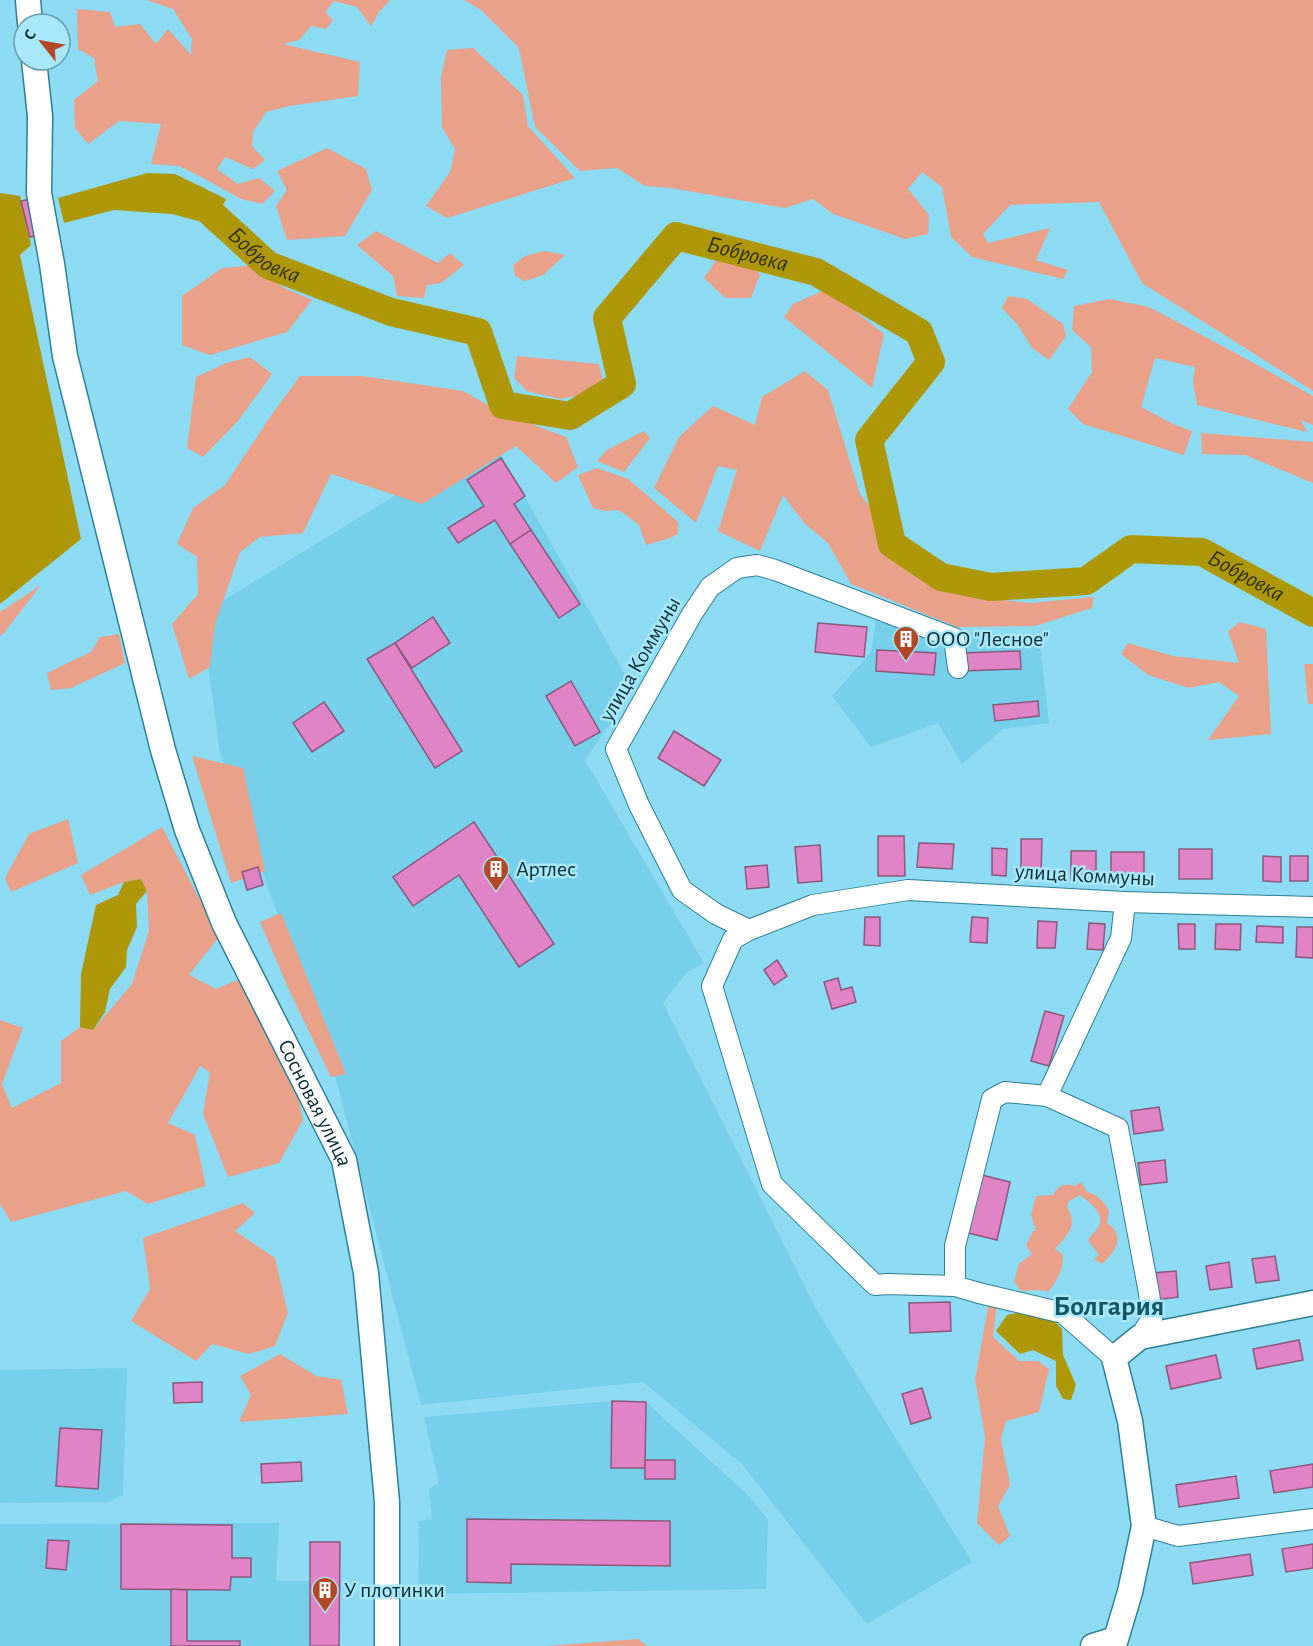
<svg xmlns="http://www.w3.org/2000/svg" width="1313" height="1646" font-family="'Alegreya Sans',sans-serif">
	<style>
		.built { fill: #76d0e9 }
		.green { fill: #e9a18a }
		.water { fill: #ae9706 }
		.lines { fill: none; stroke-linecap: round; stroke-linejoin: round }
		.river { stroke: #ae9706; stroke-width: 28 }
		.building { fill: #e184c6; stroke: #8b587c; stroke-width: 1.5 }
		.minor-casing { stroke: #2c7f95; stroke-width: 22 }
		.tertiary-casing { stroke: #2c7f95; stroke-width: 27 }
		.minor { stroke: #fff; stroke-width: 20 }
		.tertiary { stroke: #fff; stroke-width: 24 }
		.labels { text-anchor: middle; dominant-baseline: central; stroke-width: 5; stroke-linejoin: round; paint-order: stroke }
		.poi-label { font-size: 22px; fill: #092c35; stroke: #a9e7fa; text-anchor: start }
		.street-label { font-size: 22px; fill: #092c35; stroke: #a9e7fa }
		.water-label { font-size: 24px; font-style: italic; fill: #332f1b; stroke: #a9e7fa }
		.district-label { font-size: 28px; font-weight: bold; fill: #155666; stroke: #a9e7fa }
	</style>
	<rect width="100%" height="100%" fill="#8ddcf4"/>
	<g class="built">
		<polygon points="491,437 634,690 585,760 704,963 686,973 663,1003 816,1309 972,1562 867,1624 742,1464 643,1382 421,1405 334,1072 220,753 201,614"/>
		<polygon points="879,602 958,632 1039,635 1049,723 1003,729 962,764 938,723 871,747 832,696 871,652"/>
		<polygon points="127,1368 123,1495 108,1502 0,1503 0,1370"/>
		<polygon points="612,1401 646,1402 749,1496 768,1520 766,1589 418,1594 419,1521 432,1519 429,1489 439,1483 424,1417"/>
		<polygon points="279,1523 276,1581 310,1581 310,1646 0,1646 0,1524"/>
	</g>
	<g class="green">
		<polygon points="147,0 390,0 379,12 371,26 357,7 334,1 325,12 333,20 326,29 311,26 299,40 283,44 360,62 358,96 289,106 266,112 253,132 252,146 265,160 253,169 225,157 217,169 238,184 259,178 275,191 262,204 241,199 205,179 179,166 151,164 161,124 119,121 88,144 75,128 74,100 98,81 94,58 78,49 77,9 110,12 115,27 140,24 156,44 168,29 191,55 192,39 173,9"/>
		<polygon points="464,0 1313,0 1313,391 1142,283 1099,202 1010,205 983,234 988,243 1050,228 1036,260 1068,270 1063,279 972,257 951,237 942,187 922,172 908,189 929,215 928,234 905,239 833,214 813,199 785,208 671,188 645,186 617,168 580,171 535,127 519,48 481,10"/>
		<polygon points="473,48 523,95 528,126 575,178 447,218 426,206 450,172 455,149 442,127 441,78 447,50"/>
		<polygon points="327,148 366,169 372,190 345,236 287,240 276,206 287,190 277,171"/>
		<polygon points="376,231 438,263 450,253 464,265 441,283 427,285 424,298 397,296 393,276 357,245"/>
		<polygon points="544,251 565,255 543,275 525,281 515,276 513,265 525,256"/>
		<polygon points="719,256 745,261 760,274 751,298 725,298 704,278"/>
		<polygon points="256,265 282,287 312,300 287,332 210,355 182,345 182,296 222,268"/>
		<polygon points="827,289 884,334 872,388 784,317 793,304"/>
		<polygon points="1008,296 1027,299 1063,324 1066,336 1049,360 1032,348 1018,325 1002,308"/>
		<polygon points="1109,299 1149,307 1241,356 1313,396 1313,425 1301,420 1307,432 1197,405 1193,382 1195,367 1155,358 1141,407 1175,425 1192,431 1184,455 1083,424 1068,409 1092,372 1091,347 1072,330 1074,306"/>
		<polygon points="517,356 599,364 603,381 588,393 560,399 527,391 514,378"/>
		<polygon points="250,357 272,374 238,421 203,457 187,448 196,377 226,363"/>
		<polygon points="805,371 828,390 860,494 876,515 880,550 930,580 977,597 1030,603 1094,597 1092,608 1035,626 957,627 851,584 828,543 805,524 783,495 760,551 718,531 737,470 718,466 696,523 654,488 679,437 713,406 755,425 762,397"/>
		<polygon points="300,376 363,376 463,391 502,413 566,437 578,467 556,483 516,446 422,504 331,474 303,533 260,537 240,552 215,624 210,667 189,679 172,624 198,594 197,557 177,544 193,508 225,485 270,417"/>
		<polygon points="644,431 650,438 624,472 597,461 607,450"/>
		<polygon points="1201,433 1313,442 1313,483 1245,455 1202,454"/>
		<polygon points="597,468 628,479 678,522 678,534 670,538 646,545 639,525 619,510 605,511 593,508 578,475"/>
		<polygon points="41,585 3,634 0,636 0,612"/>
		<polygon points="1240,622 1266,629 1271,734 1208,740 1239,696 1219,682 1189,688 1148,675 1121,654 1128,643 1173,656 1239,663 1228,631"/>
		<polygon points="119,634 125,663 71,688 51,690 47,673 91,652 100,637"/>
		<polygon points="1304,664 1313,664 1313,704 1308,704"/>
		<polygon points="192,756 243,768 265,871 231,883"/>
		<polygon points="68,819 78,863 11,892 5,878 29,834"/>
		<polygon points="162,827 219,937 189,975 216,989 239,979 296,1088 303,1120 279,1163 228,1177 203,1114 210,1072 200,1066 168,1123 195,1135 206,1186 148,1204 126,1191 11,1222 0,1204 0,1020 23,1028 2,1084 12,1108 61,1083 61,1041 80,1027 93,1030 132,984 149,931 147,891 141,879 124,882 90,895 81,875"/>
		<polygon points="281,913 346,1074 331,1077 289,990 260,922"/>
		<path d="M1081 1182 1087 1192C1100 1196 1102 1200 1109 1211L1107 1223C1127 1236 1115 1252 1102 1264L1094 1259 1099 1255C1096 1249 1091 1246 1088 1240 1091 1235 1099 1229 1100 1223 1103 1211 1088 1202 1080 1195L1069 1201 1067 1207C1079 1226 1067 1235 1055 1249L1063 1255C1063 1270 1058 1280 1048 1292 1039 1289 1030 1291 1021 1291L1014 1281 1019 1264 1032 1254 1026 1245 1033 1231H1036L1031 1215 1036 1196 1053 1195C1059 1185 1064 1183 1075 1186Z"/>
		<polygon points="243,1203 255,1213 235,1231 275,1258 288,1313 275,1346 249,1354 212,1344 196,1361 131,1321 150,1289 143,1238"/>
		<polygon points="990,1296 997,1303 993,1337 1019,1361 1038,1361 1049,1369 1039,1412 1006,1421 1001,1439 1010,1485 998,1506 1010,1536 999,1545 977,1523 985,1437 975,1379"/>
		<polygon points="280,1354 316,1376 341,1380 348,1414 239,1422 251,1395 240,1376"/>
		<polygon points="638,1639 647,1646 546,1646"/>
	</g>
	<g class="water">
		<polygon points="147,173 175,174 226,199 213,225 172,214 114,210 64,223 58,198"/>
		<polygon points="0,193 20,196 31,245 20,255 81,539 0,604"/>
		<polygon points="141,879 147,891 136,904 137,927 127,950 126,967 110,989 105,1012 93,1030 80,1027 81,974 96,905 118,895 124,882"/>
		<polygon points="1026,1311 1044,1311 1062,1329 1063,1355 1076,1385 1071,1400 1063,1399 1056,1386 1056,1361 1033,1350 1020,1354 996,1331 1007,1315"/>
	</g>
	<g class="lines">
		<path class="river" id="s1" d="M185 199 197 200 268 265 391 312 478 332 503 405 570 416 622 384 607 318 676 236 816 272 919 332 931 362 869 440 892 544 941 577 991 587 1086 581 1131 549 1202 552 1313 613"/>
	</g>
	<g class="building">
		<polygon points="35,198 44,234 30,237 21,201"/>
		<polygon points="501,458 525,496 514,504 531,530 510,544 495,520 458,543 448,528 484,506 467,480"/>
		<polygon points="531,530 580,604 559,618 510,544"/>
		<polygon points="433,617 450,643 412,668 395,643"/>
		<polygon points="818,623 867,627 864,657 815,652"/>
		<polygon points="395,643 462,751 435,768 367,659"/>
		<polygon points="877,650 936,653 934,675 876,671"/>
		<polygon points="1020,651 1021,669 962,671 961,653"/>
		<polygon points="571,681 600,732 575,746 546,696"/>
		<polygon points="1038,701 1039,716 995,721 993,705"/>
		<polygon points="324,702 344,731 312,752 293,723"/>
		<polygon points="674,731 721,760 704,786 658,758"/>
		<polygon points="474,822 554,944 519,967 459,875 413,906 393,877"/>
		<polygon points="878,836 904,836 905,876 878,876"/>
		<polygon points="1021,839 1042,839 1041,876 1021,876"/>
		<polygon points="919,843 954,844 952,869 917,867"/>
		<polygon points="820,845 822,881 798,883 795,847"/>
		<polygon points="992,848 1007,849 1006,876 992,875"/>
		<rect x="1179" y="849" width="33" height="30"/>
		<rect x="1071" y="851" width="25" height="28"/>
		<rect x="1111" y="852" width="33" height="27"/>
		<polygon points="1263,856 1281,857 1281,882 1263,881"/>
		<rect x="1290" y="856" width="18" height="25"/>
		<polygon points="767,865 769,887 747,889 745,867"/>
		<polygon points="258,867 263,885 247,890 242,872"/>
		<polygon points="865,917 880,917 880,946 864,945"/>
		<polygon points="972,917 988,918 987,943 970,942"/>
		<polygon points="1038,921 1057,922 1055,948 1037,948"/>
		<polygon points="1089,923 1105,924 1103,950 1087,949"/>
		<polygon points="1178,924 1195,924 1195,949 1179,949"/>
		<polygon points="1216,924 1241,924 1240,950 1215,949"/>
		<polygon points="1257,926 1283,927 1283,943 1256,942"/>
		<polygon points="1297,927 1313,927 1313,958 1296,957"/>
		<polygon points="777,960 787,976 774,985 764,970"/>
		<polygon points="838,978 841,990 852,987 856,1002 832,1009 824,982"/>
		<polygon points="1045,1011 1064,1016 1049,1066 1031,1061"/>
		<polygon points="1159,1107 1163,1130 1134,1134 1131,1111"/>
		<polygon points="1165,1160 1167,1182 1141,1185 1138,1163"/>
		<polygon points="982,1175 1010,1182 997,1240 968,1233"/>
		<polygon points="1275,1256 1279,1280 1256,1283 1252,1259"/>
		<polygon points="1229,1262 1232,1287 1210,1290 1206,1266"/>
		<polygon points="1176,1271 1178,1297 1155,1300 1152,1273"/>
		<polygon points="950,1302 951,1331 910,1333 909,1303"/>
		<polygon points="1299,1340 1303,1360 1257,1369 1253,1349"/>
		<polygon points="1216,1355 1221,1378 1171,1389 1166,1366"/>
		<polygon points="202,1382 202,1402 174,1403 173,1383"/>
		<polygon points="922,1388 931,1418 911,1424 902,1394"/>
		<polygon points="612,1401 646,1402 645,1468 611,1468"/>
		<polygon points="60,1428 102,1430 98,1489 56,1486"/>
		<rect x="645" y="1460" width="30" height="19"/>
		<polygon points="301,1462 302,1481 262,1483 261,1464"/>
		<polygon points="1313,1464 1313,1487 1274,1493 1270,1471"/>
		<polygon points="1236,1476 1239,1498 1179,1507 1176,1485"/>
		<polygon points="467,1519 670,1521 670,1566 511,1564 511,1583 467,1582"/>
		<polygon points="121,1524 232,1525 232,1558 251,1558 251,1577 231,1577 230,1590 121,1589"/>
		<polygon points="48,1540 69,1541 66,1570 46,1568"/>
		<polygon points="310,1542 340,1542 339,1646 310,1646"/>
		<polygon points="1313,1544 1313,1568 1286,1572 1282,1549"/>
		<polygon points="1250,1554 1253,1575 1193,1584 1190,1563"/>
		<polygon points="171,1589 187,1590 187,1641 240,1641 240,1646 171,1646"/>
	</g>
	<g class="lines">
		<g class="minor-casing">
			<g id="minor">
				<polyline points="958,668 954,638 775,570 757,565 737,568 710,587 692,614 616,749 639,805 682,890 716,914 749,930 813,905 908,890 1125,902 1313,907"/>
				<polyline points="1125,902 1121,938 1047,1096 1118,1128 1149,1293 1152,1318 1140,1337"/>
				<polyline points="749,930 733,939 712,986 772,1184 875,1285 887,1284 955,1286"/>
				<polyline points="1047,1096 1005,1092 992,1099 955,1246 955,1286 979,1293 1063,1313 1114,1358"/>
				<polyline points="1144,1526 1178,1536 1313,1519"/>
			</g>
		</g>
		<g class="tertiary-casing">
			<g id="tertiary">
				<polyline points="28,0 30,24"/>
				<path id="s2" d="M34 60 40 116 39 193 52 264 65 356 163 750 187 830 224 923 344 1160 366 1273 387 1502V1646"/>
				<polyline points="1093,1646 1116,1639 1130,1592 1144,1526 1130,1421 1114,1358 1140,1337 1313,1303"/>
			</g>
		</g>
		<use href="#minor" class="minor"/>
		<use href="#tertiary" class="tertiary"/>
	</g>
	<defs>
		<g id="building-pin" transform="scale(1.35)"><path d="M0 17L-7.5 6A9.5 9.5 0 1 1 7.5 6Z" fill="#b14926" stroke="#a9e7fa"/><path d="M-4-6H4V6H1V3H-1V6H-4ZM-2.5-4.3h1.7v1.8h-1.7ZM.8-4.3h1.7v1.8H.8ZM-2.5-1h1.7V.8h-1.7ZM.8-1h1.7V.8H.8Z" fill="#fff"/></g>
	</defs>
	<g fill-rule="evenodd">
		<use href="#building-pin" x="906" y="639"/>
		<use href="#building-pin" x="496" y="869"/>
		<use href="#building-pin" x="325" y="1590"/>
	</g>
	<g class="labels">
		<g class="poi-label">
			<text x="926" y="639">ООО "Лесное"</text>
			<text x="516" y="869">Артлес</text>
			<text x="344" y="1590">У плотинки</text>
		</g>
		<g class="street-label">
			<text transform="translate(640 659) rotate(-60)">улица Коммуны</text>
			<text transform="translate(1085 875) rotate(3)">улица Коммуны</text>
			<text stroke="none"><textPath href="#s2" startOffset="1090">Сосновая улица</textPath></text>
		</g>
		<g class="water-label">
			<text stroke="none"><textPath href="#s1" startOffset="100">Бобровка</textPath></text>
			<text stroke="none"><textPath href="#s1" startOffset="784">Бобровка</textPath></text>
			<text stroke="none"><textPath href="#s1" startOffset="1594">Бобровка</textPath></text>
		</g>
		<g class="district-label">
			<text x="1109" y="1307">Болгария</text>
		</g>
	</g>
	<g transform="translate(42 42) rotate(301)"><circle r="28" fill="#a9e7fa" stroke="#699cab" stroke-width="1.5"/>
	<path d="M0-4.5L10 22L0 15L-10 22Z" fill="#b14926"/>
	<text y="-9" font-size="16" font-weight="bold" text-anchor="middle" fill="#092c35">С</text>
	</g>
</svg>
